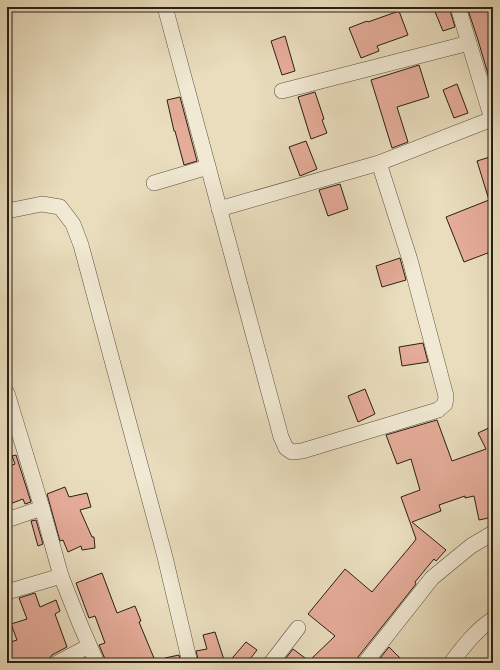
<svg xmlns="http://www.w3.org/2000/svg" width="500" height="670" font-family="'IM FELL French Canon',serif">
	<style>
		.building { fill: #e5ac99; stroke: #291f16 }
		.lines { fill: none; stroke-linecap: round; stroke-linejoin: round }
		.minor-casing { stroke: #594e40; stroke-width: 16 }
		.minor { stroke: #f1e9d4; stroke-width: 15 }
	</style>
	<rect width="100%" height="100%" fill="#e9ddbd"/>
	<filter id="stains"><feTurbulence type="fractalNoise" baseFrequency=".005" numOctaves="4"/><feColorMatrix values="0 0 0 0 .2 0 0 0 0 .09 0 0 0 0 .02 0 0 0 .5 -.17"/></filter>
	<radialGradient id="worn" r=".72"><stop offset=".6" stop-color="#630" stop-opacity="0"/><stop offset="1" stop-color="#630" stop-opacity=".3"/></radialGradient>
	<g class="building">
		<polygon points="433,7 449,7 455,27 443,31"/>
		<polygon points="467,7 493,7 493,91 478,40"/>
		<polygon points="399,11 408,35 377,46 379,51 361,58 349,28 367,21 368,22"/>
		<polygon points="285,36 295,71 282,75 271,41"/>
		<polygon points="419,65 429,97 397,107 408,142 392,148 371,80"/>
		<polygon points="457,84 468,113 454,118 443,90"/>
		<polygon points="315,92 324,119 322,120 327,133 311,139 298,97"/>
		<polygon points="180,97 197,161 184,165 175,131 174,131 167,100"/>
		<polygon points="306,141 317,169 300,176 289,147"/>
		<polygon points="493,156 493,251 464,262 446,217 489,200 477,161"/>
		<polygon points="340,184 348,209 328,216 319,190"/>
		<polygon points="400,258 406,280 382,287 376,266"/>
		<polygon points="423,343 428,362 402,366 399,347"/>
		<polygon points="365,389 375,414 358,422 348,396"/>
		<polygon points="437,420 452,461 486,449 478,433 493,426 493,517 479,520 474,496 465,498 465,496 439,505 441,511 412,522 446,550 436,561 434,559 415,582 416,584 358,657 356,663 282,663 293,649 309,661 335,636 308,614 345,569 372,592 414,542 416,539 401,497 420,490 411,459 397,464 386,435"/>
		<polygon points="16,455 31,502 25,504 23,499 7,505 7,467 15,464 12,456"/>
		<polygon points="65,487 69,497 87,493 91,507 80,510 92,537 94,537 95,548 82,550 81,546 68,552 63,540 60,541 47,494"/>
		<polygon points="36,520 43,544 38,546 31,521"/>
		<polygon points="102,573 117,613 135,606 141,621 139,622 156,663 106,663 105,659 99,645 105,643 95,616 89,618 76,583"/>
		<polygon points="35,593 40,607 56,600 60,611 55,614 67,647 52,655 49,659 48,663 7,663 7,643 17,640 11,624 27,619 19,598"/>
		<polygon points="215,632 225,663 199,663 196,651 207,649 203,635"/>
		<polygon points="246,642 257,650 247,663 228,663"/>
		<polygon points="389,647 405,663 376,663"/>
		<polygon points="179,655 181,663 165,663 165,658"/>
	</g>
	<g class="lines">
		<g class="minor-casing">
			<g id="minor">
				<polyline points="165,7 281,437 286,448 292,452 302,451 438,410 445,404 446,396 410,260 379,163"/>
				<polyline points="282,91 469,43"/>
				<polyline points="154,183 208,167"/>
				<polyline points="219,209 379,163 492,119 458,7"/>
				<polyline points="7,211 42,204 60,207 73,224 81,245 165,557 190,663"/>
				<polyline points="7,393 42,508 61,576 80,624 97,663"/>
				<polyline points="7,520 42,508"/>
				<polyline points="7,592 61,576"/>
				<polyline points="57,663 89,646"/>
				<polyline points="271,663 298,628"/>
				<polyline points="365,663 432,578 471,546 493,533"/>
				<path d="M451 663C463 647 476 630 493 619"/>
			</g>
		</g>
		<use href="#minor" class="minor"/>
	</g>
	<rect width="500" height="670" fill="none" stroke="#e9ddbd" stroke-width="24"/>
	<rect x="8" y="8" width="484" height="654" fill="none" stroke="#291f16" stroke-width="2"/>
	<rect x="12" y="12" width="476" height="646" fill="none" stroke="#291f16"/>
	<rect width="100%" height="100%" filter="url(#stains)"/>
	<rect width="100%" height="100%" fill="url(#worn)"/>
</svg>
